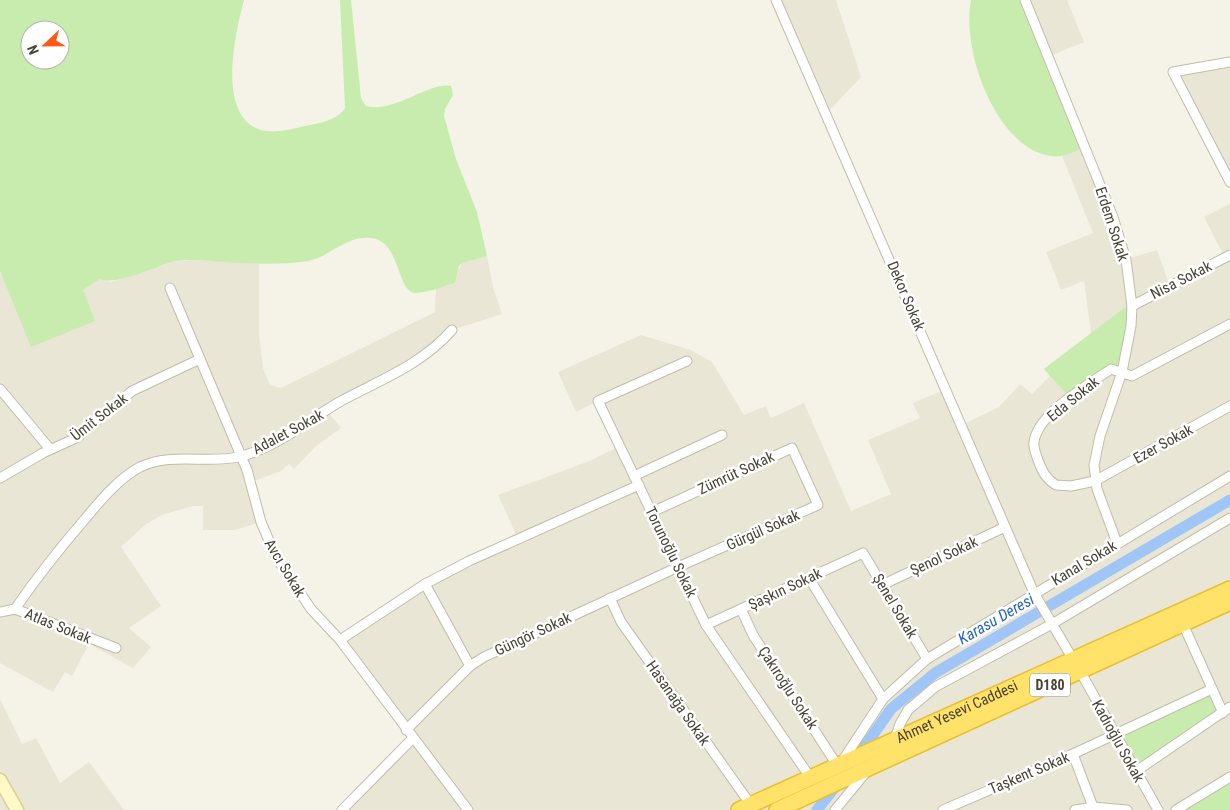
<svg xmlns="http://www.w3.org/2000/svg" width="1230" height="810" font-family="'Roboto Condensed',sans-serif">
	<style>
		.residential { fill: #e9e6d5 }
		.green { fill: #c7ecad; fill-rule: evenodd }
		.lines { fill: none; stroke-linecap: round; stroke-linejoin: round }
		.canal { stroke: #9fc6f6; stroke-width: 11 }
		.street-casing { stroke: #c1bda9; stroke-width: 11 }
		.secondary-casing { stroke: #d9d094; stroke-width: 15 }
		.highway-casing { stroke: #eabf2d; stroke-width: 18 }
		.street { stroke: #fff; stroke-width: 9 }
		.secondary { stroke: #fff9c8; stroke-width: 12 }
		.highway { stroke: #ffe269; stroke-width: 15 }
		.labels { text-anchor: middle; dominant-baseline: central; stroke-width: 5; stroke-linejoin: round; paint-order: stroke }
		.shield { fill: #fff; stroke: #807c72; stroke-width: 1 }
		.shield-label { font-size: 14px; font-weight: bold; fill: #494436 }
		.street-label { font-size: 15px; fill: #494436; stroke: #fff }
		.water-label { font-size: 16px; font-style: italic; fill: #2568be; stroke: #fff }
	</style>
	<rect width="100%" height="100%" fill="#f5f3e8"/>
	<g class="residential">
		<polygon points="776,0 836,0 861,77 827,113"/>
		<polygon points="1025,0 1067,0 1084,42 1048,57"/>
		<polygon points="1230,62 1230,182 1173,72"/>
		<polygon points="1085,147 1126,259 1157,250 1170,286 1225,258 1204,217 1230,204 1230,810 342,810 413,738 340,640 425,584 518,539 498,495 587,462 620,446 598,401 576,412 558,372 641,335 691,350 712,362 744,415 766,406 771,418 804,403 851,511 891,494 868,440 920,418 913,403 946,389 962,425 999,407 1020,384 1032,394 1050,376 1044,369 1091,333 1084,281 1061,290 1046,252 1093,233 1062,156"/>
		<polygon points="487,256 493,287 502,314 452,330 437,347 327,411 341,428 316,446 294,469 289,464 281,471 251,482 261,522 234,530 203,530 203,506 193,506 162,515 146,524 121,547 161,606 129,628 151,647 133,668 89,644 72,676 65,672 53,692 0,663 0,271 32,347 83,290 100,279 111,282 173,262 191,260 259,263 259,334 263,368 270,385 281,388 435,312 436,288 452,284 462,263"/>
		<polygon points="0,699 22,744 36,738 60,783 89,762 124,810 0,810"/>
	</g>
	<g class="green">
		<path d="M0 0H244C236 31 217 110 256 128 270 135 287 130 301 127 317 123 336 122 345 108L340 0H351L361 98 366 106C393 114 430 81 451 86L453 95 445 109 444 116 456 159 477 212 487 256 462 263 459 266 455 282 452 284C441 287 426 293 415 293 396 291 401 240 370 238 345 236 330 257 308 261 282 265 251 264 225 262 207 261 189 258 172 262 154 267 116 286 100 279L83 290 95 321 31 347 0 271ZM30 30H60V60H30Z"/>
		<path d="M971 0H1025L1085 147C1074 152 1063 158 1051 156 995 148 961 49 971 0Z"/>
		<polygon points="1132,302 1122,372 1111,369 1070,398 1044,369"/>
		<polygon points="1212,689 1223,713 1135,772 1115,735"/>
		<polygon points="1230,777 1230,810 1176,810"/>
	</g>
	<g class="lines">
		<g class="canal">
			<polyline points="858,756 891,709 935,673 1230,500"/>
			<polyline points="817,810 838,783"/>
		</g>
		<g class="street-casing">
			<g id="street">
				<polyline points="776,0 1034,593 1074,661"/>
				<polyline points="1025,0 1113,217 1126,260 1132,306 1131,326 1122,372 1100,436 1094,465 1097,489 1117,543"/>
				<polyline points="1230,62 1173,72 1230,182"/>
				<polyline points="170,288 247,470 261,522 276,557 311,609 340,640 468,810"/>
				<polyline points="1132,306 1230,255"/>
				<path d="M1230 324 1132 376 1111 369C1089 384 1037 414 1034 442 1033 448 1036 454 1038 460 1042 471 1046 479 1056 485L1071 486 1095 481 1230 406"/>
				<polyline points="687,361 598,401 706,625 810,777"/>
				<polyline points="0,389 50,449"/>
				<polyline points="634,476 722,435"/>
				<polyline points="0,478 43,453 76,438 132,391 200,359"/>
				<polyline points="809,578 883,699"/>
				<polyline points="425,584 470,666"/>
				<polyline points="882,585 1005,527"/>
				<polyline points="610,598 621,622 751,805"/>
				<path d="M15 609C37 577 60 548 85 519 101 500 118 479 140 467 171 452 206 464 238 457 277 448 308 420 341 401 382 379 421 365 452 330"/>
				<polyline points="741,609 753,635 837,765"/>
				<polyline points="0,612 15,609 116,648"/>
				<polyline points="1183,624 1223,713"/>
				<polyline points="706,625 863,553 927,659"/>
				<polyline points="340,640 425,584 469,561 639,485"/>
				<polyline points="1080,671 1158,810"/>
				<polyline points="406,730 470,666 484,657 678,567 818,505 792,448 652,512"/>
				<polyline points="895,739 900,724 908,710 935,687 1052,624 1230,518"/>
				<polyline points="1073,754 1093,807"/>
				<polyline points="841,763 883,699 927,659 1230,476"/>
				<polyline points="1135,772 1230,707"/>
				<polyline points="342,810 413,738"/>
				<polyline points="835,810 867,771"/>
				<polyline points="943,810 1073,754 1212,689"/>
				<polyline points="1075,810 1093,807 1127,810"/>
				<polyline points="1176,810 1230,777"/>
			</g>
		</g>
		<g class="secondary-casing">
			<polyline id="secondary" points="0,780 17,810"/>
		</g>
		<g class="highway-casing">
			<g id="highway">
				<path id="s1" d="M739 810 1230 589"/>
				<polyline points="777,810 1230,602"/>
			</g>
		</g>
		<use href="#street" class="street"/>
		<use href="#secondary" class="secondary"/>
		<use href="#highway" class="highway"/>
	</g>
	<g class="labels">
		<rect class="shield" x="1030" y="673.5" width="40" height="23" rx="4"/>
		<g class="shield-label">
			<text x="1050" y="685">D180</text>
		</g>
		<g class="street-label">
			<text transform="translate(1112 224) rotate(72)">Erdem Sokak</text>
			<text transform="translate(1181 280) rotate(-27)">Nisa Sokak</text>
			<text transform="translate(906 296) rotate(67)">Dekor Sokak</text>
			<text transform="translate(1073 399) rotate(-39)">Eda Sokak</text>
			<text transform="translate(99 417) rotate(-38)">Ümit Sokak</text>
			<text transform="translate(288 432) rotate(-28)">Adalet Sokak</text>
			<text transform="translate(1163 444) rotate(-29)">Ezer Sokak</text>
			<text transform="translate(736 473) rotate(-25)">Zümrüt Sokak</text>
			<text transform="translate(763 530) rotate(-24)">Gürgül Sokak</text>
			<text transform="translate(671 552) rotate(64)">Torunoğlu Sokak</text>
			<text transform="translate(944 556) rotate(-25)">Şenol Sokak</text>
			<text transform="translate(1084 563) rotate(-31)">Kanal Sokak</text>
			<text transform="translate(285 568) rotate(59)">Avcı Sokak</text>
			<text transform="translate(785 589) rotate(-25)">Şaşkın Sokak</text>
			<text transform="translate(895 606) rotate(59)">Şenel Sokak</text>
			<text transform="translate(58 626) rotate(22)">Atlas Sokak</text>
			<text transform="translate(533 634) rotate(-25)">Güngör Sokak</text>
			<text transform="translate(788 688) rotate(57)">Çakıroğlu Sokak</text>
			<text transform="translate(678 703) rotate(55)">Hasanağa Sokak</text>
			<text stroke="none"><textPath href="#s1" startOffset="239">Ahmet Yesevi Caddesi</textPath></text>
			<text transform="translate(1118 741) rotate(61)">Kadıoğlu Sokak</text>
			<text transform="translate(1029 773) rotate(-23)">Taşkent Sokak</text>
		</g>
		<g class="water-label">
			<text transform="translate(996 619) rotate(-30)">Karasu Deresi</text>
		</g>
	</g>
	<g transform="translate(45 45) rotate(248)"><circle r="24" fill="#ffffff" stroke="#b6b4af"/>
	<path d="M0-4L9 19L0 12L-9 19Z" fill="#ff5915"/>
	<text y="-8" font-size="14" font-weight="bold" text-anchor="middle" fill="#494436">N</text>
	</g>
</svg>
